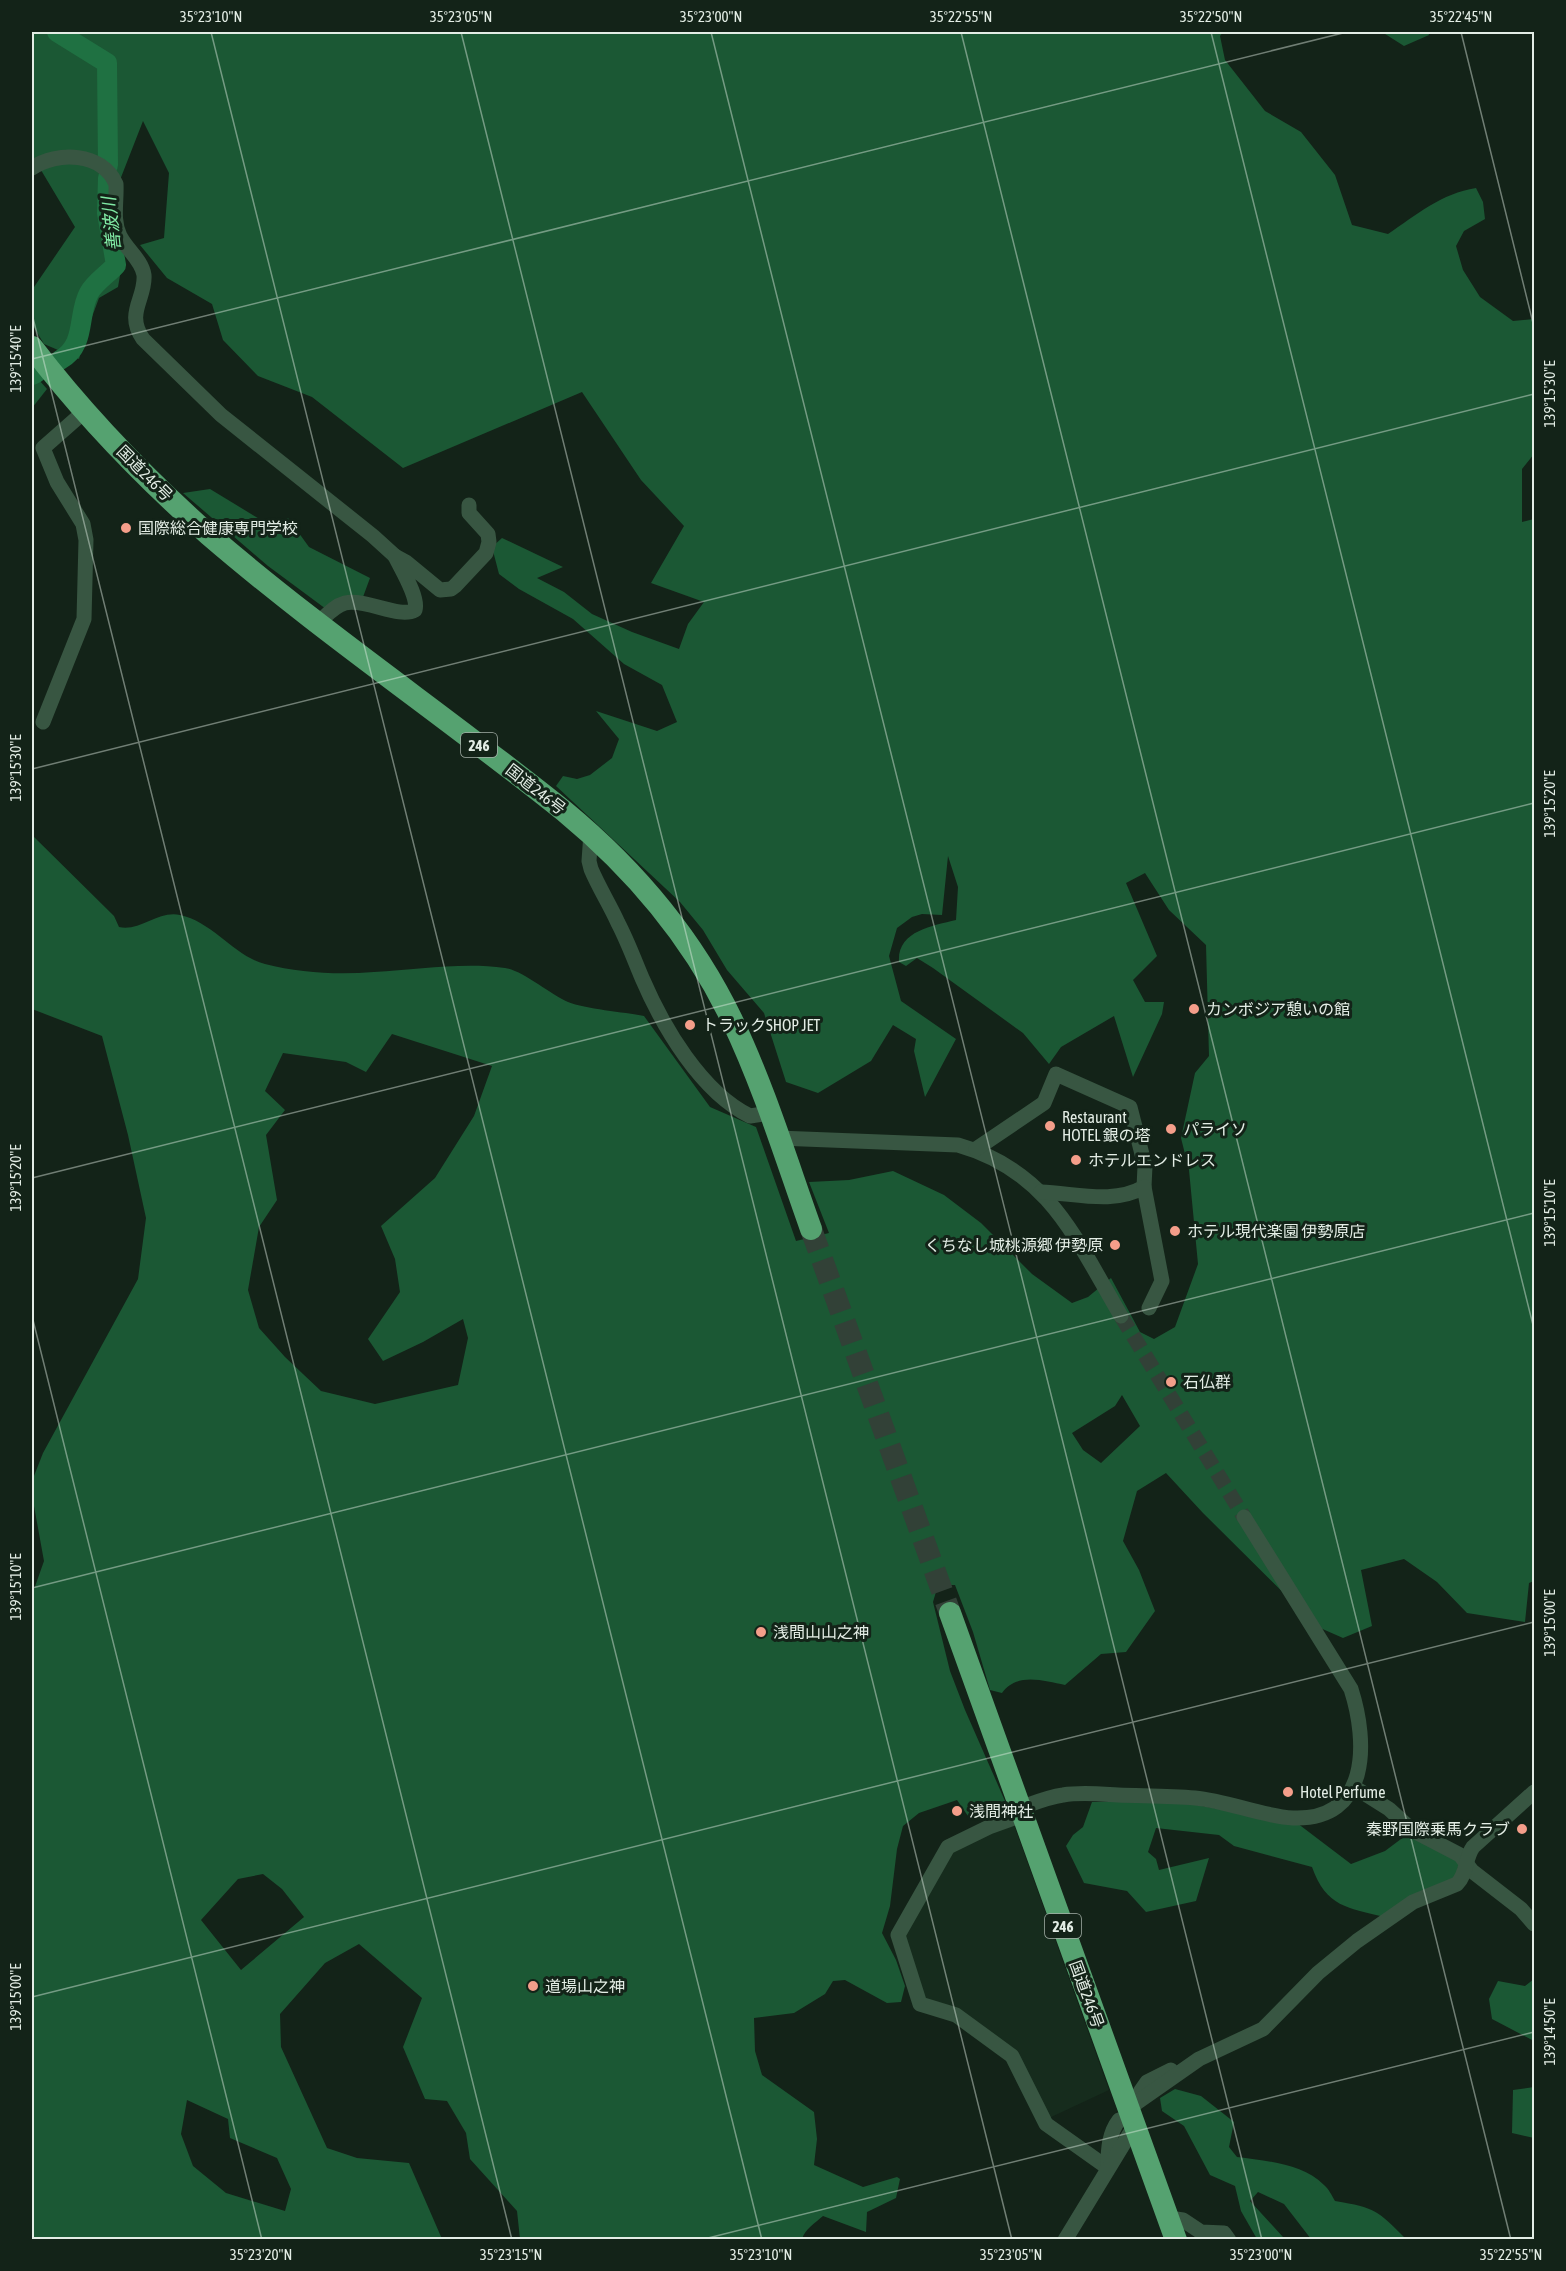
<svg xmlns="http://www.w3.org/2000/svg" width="1566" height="2271" font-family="'Asap Condensed','Noto Sans JP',sans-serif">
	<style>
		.built { fill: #162c1d }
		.forest { fill: #1b5834; fill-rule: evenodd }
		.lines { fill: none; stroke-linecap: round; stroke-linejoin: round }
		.river { stroke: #1f7142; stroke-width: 20 }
		.minor-tunnel { stroke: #324137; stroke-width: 15; stroke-dasharray: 15 8; stroke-linecap: butt }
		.highway-tunnel { stroke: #324137; stroke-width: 22; stroke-dasharray: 22 11; stroke-linecap: butt }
		.minor { stroke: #385642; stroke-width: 15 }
		.highway { stroke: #55a270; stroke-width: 22 }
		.ticks { fill: none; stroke: #e3ede5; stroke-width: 1.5; stroke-opacity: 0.45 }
		.poi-dot { fill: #f49e8a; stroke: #132318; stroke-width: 2 }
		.labels { text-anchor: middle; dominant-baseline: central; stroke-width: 6; stroke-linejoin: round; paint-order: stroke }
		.shield { fill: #132318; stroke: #a5b0a8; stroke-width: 1.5 }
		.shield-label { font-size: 15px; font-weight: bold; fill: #e3ede5 }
		.street-label { font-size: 16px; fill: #e3ede5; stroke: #132318 }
		.poi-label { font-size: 16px; fill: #e3ede5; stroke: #132318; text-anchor: start }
		.water-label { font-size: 18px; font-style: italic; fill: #81eaa5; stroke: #132318 }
		.neatline { fill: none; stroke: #e3ede5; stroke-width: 2 }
		.ticks-label { font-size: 15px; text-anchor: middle; fill: #e3ede5 }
	</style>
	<rect width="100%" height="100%" fill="#132318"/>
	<polygon class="built" points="1014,1825 1109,2090 1047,2119 1014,2054 927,2003 902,1936 950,1851 992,1830"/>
	<g class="forest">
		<path d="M32 32H1223L1220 36 1225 60 1265 111 1301 132 1335 175 1352 225 1388 234C1416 215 1442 193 1476 188L1483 202 1485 219 1464 231 1456 246 1463 270 1480 297 1513 321 1534 319V454L1522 469V522L1534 519V1581L1529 1583 1525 1622 1467 1613 1437 1582 1404 1559 1361 1570 1372 1626 1343 1638 1318 1627 1203 1513 1166 1473 1137 1491 1123 1541 1139 1570 1155 1611 1126 1652 1101 1654 1065 1685C1044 1681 1017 1672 1002 1693L990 1690 973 1632 955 1585H938L933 1602 950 1671 965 1710 1005 1801C998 1821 990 1821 970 1819L957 1800 919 1813 903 1826 897 1849 890 1906 882 1933 896 1960 905 1986 901 2002 887 2003 845 1980 833 1981 825 1994 794 2013 754 2018 755 2051 762 2075 814 2112 817 2139 814 2165 863 2187 897 2177 900 2179 896 2198 867 2212 866 2232 823 2216C815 2223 805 2229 802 2239H520L517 2211 470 2159 466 2133 447 2101 425 2099 403 2047 422 1998 359 1944 325 1963 280 2014 281 2047 327 2148 357 2158 409 2163 442 2239 32 2240V1595L44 1561 32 1495V1481L43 1453 138 1279 146 1218 128 1135 102 1036 32 1009V835L114 916 119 927C139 932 159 910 180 915 213 922 234 956 265 964 300 973 338 975 374 972 418 970 461 962 505 968 522 970 551 995 568 1002 585 1009 624 1012 644 1016L710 1107 756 1127 796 1241 829 1233 809 1182 849 1180 893 1171 944 1195 981 1223 1032 1274 1072 1303 1088 1297 1111 1278 1140 1332 1154 1339 1175 1327 1198 1264 1189 1170 1181 1138 1195 1073 1209 1056 1206 945 1169 910 1145 873 1126 883 1157 956 1133 980 1145 1002H1164L1162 1014 1133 1077 1114 1016 1061 1047 1049 1064 1023 1033 933 968 917 958 906 966 899 962C897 931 932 926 956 920L958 887 948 856 942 915 922 914 912 917 897 928 889 956 901 1001 956 1039 925 1097 914 1051 916 1039 893 1025 871 1061 818 1093 786 1082 764 1013 727 970 703 930 680 902 556 786 563 776 577 779 590 775 612 758 619 739 596 711 657 731 677 722 662 685 624 664 573 619 519 589 499 574 492 547 502 538 563 567 537 578 564 592 592 614 632 632 679 649 688 624 704 602 651 583 684 526 641 480 582 392 403 468 312 397 258 376 223 340 212 304 167 278 140 245 164 238 169 173 143 121 104 221 124 253 118 287 99 298 89 325 79 359 44 344 32 324V290L75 227 32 155ZM392 1034 492 1066 474 1116 435 1178 381 1226 395 1259 400 1292 368 1339 383 1361 423 1342 463 1319 468 1338 458 1385 375 1404 321 1391 285 1357 259 1328 248 1290 259 1227 277 1200 266 1135 285 1110 265 1091 283 1053 346 1062 366 1072ZM1122 1395 1140 1426 1101 1463 1083 1450 1072 1433 1115 1406ZM263 1874 282 1889 304 1917 241 1970 201 1920 238 1879ZM187 2100 228 2119 230 2138 277 2158 291 2189 285 2211 226 2193 193 2166 181 2134Z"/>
		<polygon points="1382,32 1428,32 1429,35 1404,46"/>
		<polygon points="32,372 47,389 32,408"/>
		<polygon points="210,489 266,523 288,518 309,547 370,578 363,597 326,609 268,566 183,493"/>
		<path d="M1174 1801 1297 1823 1351 1864 1385 1851 1409 1833 1459 1862 1455 1880 1385 1917C1348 1908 1326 1907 1312 1867L1234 1846 1219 1835 1156 1828 1148 1852 1156 1859 1159 1870 1209 1858 1196 1901 1146 1912 1127 1891 1084 1883 1066 1846 1073 1835 1083 1827 1092 1802Z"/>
		<polygon points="1534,1979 1534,2041 1492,2019 1489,1999 1498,1981 1525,1986"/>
		<polygon points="1534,2087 1534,2138 1512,2133 1513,2090"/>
		<path d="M1175 2089 1201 2096 1234 2122 1229 2147 1237 2157C1266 2161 1302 2163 1324 2185 1329 2189 1332 2196 1335 2201 1376 2208 1377 2210 1406 2239H1311L1284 2204 1258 2192 1250 2201 1283 2237 1279 2239H1257L1241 2211 1235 2186 1210 2175 1184 2126 1162 2111 1160 2098Z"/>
	</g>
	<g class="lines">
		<g class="river">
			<polyline points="57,32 107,63 108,165"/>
			<path d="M60 360C87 345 77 314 89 293 94 283 108 274 116 265L107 213 108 178"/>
			<polyline points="32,375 36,373"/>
		</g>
		<polyline class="minor-tunnel" points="1121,1316 1244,1517"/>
		<polyline class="highway-tunnel" points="811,1229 950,1613"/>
		<g class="minor">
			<path d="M32 168C57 151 102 152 116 184 117 201 112 220 120 236 126 249 142 260 144 275 146 298 125 313 143 339L221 415 373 536 395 556"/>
			<path d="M318 623C326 616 334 606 345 603 366 598 399 619 415 610 419 597 401 569 395 556L406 562 440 590 451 589 455 586 486 553 489 542 488 534 469 513V505"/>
			<polyline points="43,722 84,619 86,540 83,524 57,482 43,448 85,411"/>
			<path d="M591 833 589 861 591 869C599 888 610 905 618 923 627 940 634 959 642 978 663 1027 701 1092 750 1116L769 1113"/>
			<path d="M778 1138 958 1145C1050 1171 1076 1240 1121 1316"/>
			<path d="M976 1149 1044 1103 1056 1074 1130 1107 1145 1166 1144 1187C1113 1205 1075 1193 1041 1192"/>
			<polyline points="1144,1187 1162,1281 1149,1308"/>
			<polyline points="1354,1787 1389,1809 1412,1830 1460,1855 1472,1871 1521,1909 1534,1924"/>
			<path d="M1020 1808C1034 1803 1048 1797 1063 1795 1081 1792 1100 1794 1118 1795 1143 1796 1169 1796 1195 1798 1228 1801 1260 1816 1293 1818 1370 1821 1368 1742 1351 1689L1244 1517"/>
			<polyline points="1022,1815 989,1827 948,1847 898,1935 920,2004 956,2015 1012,2056 1046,2124 1108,2168"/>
			<polyline points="1140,2092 1147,2082 1171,2070"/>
			<path d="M1129 2108 1199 2059 1263 2029 1318 1973 1357 1941 1413 1902 1457 1884C1467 1874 1465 1858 1473 1847L1534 1792"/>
			<path d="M1108 2165C1108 2149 1109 2133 1119 2120"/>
			<polyline points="1169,2218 1183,2220 1201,2232 1224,2233 1229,2240"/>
			<polyline points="1065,2240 1135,2125"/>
		</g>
		<g class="highway">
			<path d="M32 347C84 415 145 478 209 535 323 633 447 717 564 811 633 868 693 939 732 1020 764 1087 786 1159 811 1229"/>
			<polyline points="950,1613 1176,2240"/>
		</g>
	</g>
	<path class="ticks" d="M211 32 762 2240M461 32 1012 2240M711 32 1262 2240M961 32 1511 2240M1211 32 1534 1329M1461 32 1534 327M32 314 512 2240M32 359 1347 32M32 769 1534 394M32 1178 1534 803M32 1316 262 2240M32 1588 1534 1213M32 1997 1534 1622M700 2240 1534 2032"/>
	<g class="poi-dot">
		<circle cx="126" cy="528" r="6"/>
		<circle cx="1194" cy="1009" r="6"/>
		<circle cx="690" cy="1025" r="6"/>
		<circle cx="1050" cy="1126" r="6"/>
		<circle cx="1171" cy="1129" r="6"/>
		<circle cx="1076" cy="1160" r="6"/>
		<circle cx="1175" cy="1231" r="6"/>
		<circle cx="1115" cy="1245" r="6"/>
		<circle cx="1171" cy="1382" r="6"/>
		<circle cx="761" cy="1632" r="6"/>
		<circle cx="1288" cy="1792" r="6"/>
		<circle cx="957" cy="1811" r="6"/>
		<circle cx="1522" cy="1829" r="6"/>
		<circle cx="533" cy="1986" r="6"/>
	</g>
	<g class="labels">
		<g class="shield">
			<rect x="461" y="733" width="36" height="24" rx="4.5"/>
			<rect x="1045" y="1914" width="36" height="24" rx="4.5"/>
		</g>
		<g class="shield-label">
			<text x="479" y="745">246</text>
			<text x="1063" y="1926">246</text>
		</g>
		<g class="street-label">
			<text transform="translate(145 473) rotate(45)">国道246号</text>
			<text transform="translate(536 789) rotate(38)">国道246号</text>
			<text transform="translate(1087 1994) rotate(70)">国道246号</text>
		</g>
		<g class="poi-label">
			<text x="138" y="528">国際総合健康専門学校</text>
			<text x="1206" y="1009">カンボジア憩いの館</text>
			<text x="702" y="1025">トラックSHOP JET</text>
			<text x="1062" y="1117">Restaurant<tspan x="1062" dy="18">HOTEL 銀の塔</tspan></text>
			<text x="1183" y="1129">パライソ</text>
			<text x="1088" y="1160">ホテルエンドレス</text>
			<text x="1187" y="1231">ホテル現代楽園 伊勢原店</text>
			<text x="1103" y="1245" text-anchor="end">くちなし城桃源郷 伊勢原</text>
			<text x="1183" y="1382">石仏群</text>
			<text x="773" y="1632">浅間山山之神</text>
			<text x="1300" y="1792">Hotel Perfume</text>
			<text x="969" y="1811">浅間神社</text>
			<text x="1510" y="1829" text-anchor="end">秦野国際乗馬クラブ</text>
			<text x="545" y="1986">道場山之神</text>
		</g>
		<g class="water-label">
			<text transform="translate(111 224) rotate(-96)">善波川</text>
		</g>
	</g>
	<rect width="1566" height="2271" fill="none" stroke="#132318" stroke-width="66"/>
	<rect x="33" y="33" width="1500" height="2205" class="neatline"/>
	<g class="ticks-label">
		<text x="211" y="22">35°23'10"N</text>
		<text x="461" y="22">35°23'05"N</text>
		<text x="711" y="22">35°23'00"N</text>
		<text x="961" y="22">35°22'55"N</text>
		<text x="1211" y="22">35°22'50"N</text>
		<text x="1461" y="22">35°22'45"N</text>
		<text transform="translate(16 359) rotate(-90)" y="5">139°15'40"E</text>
		<text transform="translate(1550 394) rotate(-90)" y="5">139°15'30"E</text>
		<text transform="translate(16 768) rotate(-90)" y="5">139°15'30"E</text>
		<text transform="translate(1550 804) rotate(-90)" y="5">139°15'20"E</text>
		<text transform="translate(16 1178) rotate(-90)" y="5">139°15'20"E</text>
		<text transform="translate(1550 1213) rotate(-90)" y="5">139°15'10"E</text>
		<text transform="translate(16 1587) rotate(-90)" y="5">139°15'10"E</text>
		<text transform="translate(1550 1623) rotate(-90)" y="5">139°15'00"E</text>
		<text transform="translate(16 1997) rotate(-90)" y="5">139°15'00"E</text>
		<text transform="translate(1550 2032) rotate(-90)" y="5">139°14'50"E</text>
		<text x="261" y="2260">35°23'20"N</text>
		<text x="511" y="2260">35°23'15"N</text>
		<text x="761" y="2260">35°23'10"N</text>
		<text x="1011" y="2260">35°23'05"N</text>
		<text x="1261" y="2260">35°23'00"N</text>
		<text x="1511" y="2260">35°22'55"N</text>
	</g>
</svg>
